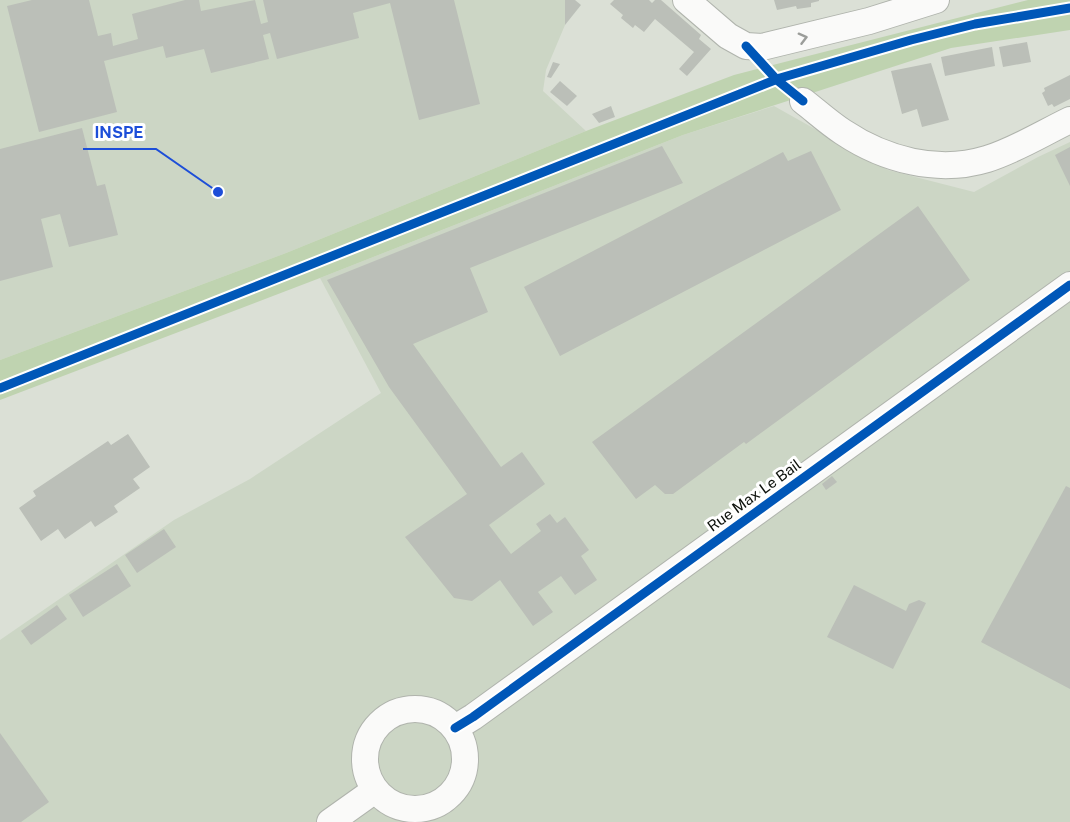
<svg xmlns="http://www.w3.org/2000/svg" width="1070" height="822" font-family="'Public Sans',sans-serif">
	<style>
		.built { fill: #ccd6c5 }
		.green { fill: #bfd3b0 }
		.building { fill: #bbbfb8 }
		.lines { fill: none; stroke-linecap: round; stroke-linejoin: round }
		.street-casing { stroke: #b0b4ad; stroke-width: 28 }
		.street { stroke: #fafaf9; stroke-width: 26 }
		.cycleway-casing { stroke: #fff; stroke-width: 13 }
		.cycleway { stroke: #0057b8; stroke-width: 9 }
		.oneway { stroke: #9b9d9a }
		.labels { text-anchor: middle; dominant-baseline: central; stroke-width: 6; stroke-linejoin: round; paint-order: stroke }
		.street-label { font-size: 15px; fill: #0d110b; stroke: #fff }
		.leader { fill: none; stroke: #1d4ed8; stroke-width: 2 }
		.callout-dot { fill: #1d4ed8; stroke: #fff; stroke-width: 2 }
		.callout-label { font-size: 16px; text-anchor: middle; font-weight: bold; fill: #1d4ed8; stroke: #fff; stroke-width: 6; stroke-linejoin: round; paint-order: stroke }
	</style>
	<rect width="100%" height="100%" fill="#dbe0d6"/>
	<g class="built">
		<polygon points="0,0 565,0 565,25 546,70 543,91 586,131 286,253 0,360"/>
		<polygon points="774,106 888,170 974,192 1038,157 1070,142 1070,822 0,822 0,640 174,520 250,479 381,393 320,278 683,135"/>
	</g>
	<polygon class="green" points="1028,0 1070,0 1070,30 951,48 683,135 320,278 0,400 0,360 286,253 586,131 734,75"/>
	<g class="building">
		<polygon points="32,0 89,0 98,36 111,33 113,46 138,39 132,14 185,0 199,0 201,11 255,0 261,24 268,22 263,0 454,0 480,104 419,120 390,3 353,13 359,38 277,59 270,33 263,35 269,59 211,73 204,49 166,58 163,46 104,61 117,112 39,132 7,6"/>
		<polygon points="565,0 575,0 581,5 565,25"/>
		<polygon points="614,0 649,0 652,3 655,0 661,0 701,35 699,39 711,49 687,76 679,69 694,52 655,19 644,32 635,25 633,28 621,18 623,15 610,4"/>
		<polygon points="774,0 819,0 819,1 811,3 811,7 797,9 796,6 777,10"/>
		<polygon points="1027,42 1031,62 1003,67 999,47"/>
		<polygon points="992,47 995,66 945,76 941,57"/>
		<polygon points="553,62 560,64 551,78 547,77"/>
		<polygon points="931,63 949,120 922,127 917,109 902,114 891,71"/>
		<polygon points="1070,75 1070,99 1054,107 1052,104 1048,106 1042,93 1045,91 1044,88"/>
		<polygon points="560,81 577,96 567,106 550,92"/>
		<polygon points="611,106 615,117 599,123 592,114"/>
		<polygon points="82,128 97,186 105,184 118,235 69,247 60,214 41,219 53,267 0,281 0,149"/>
		<polygon points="662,146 683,183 470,268 488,312 413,344 501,467 522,452 545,484 489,525 511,554 541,531 536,524 550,514 557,523 565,517 589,550 581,556 597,580 575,595 561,576 538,592 553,612 533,626 500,580 472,601 454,598 405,537 467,494 389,387 327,280"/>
		<polygon points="1070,147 1070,186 1055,155"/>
		<polygon points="811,151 841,210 560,356 524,287 783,152 788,161"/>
		<polygon points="918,206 970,280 746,444 744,442 673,494 665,494 655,485 636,499 592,442"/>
		<polygon points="128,434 150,467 133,479 140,488 114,506 118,512 95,527 91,521 65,539 58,529 41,541 19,508 36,496 33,491 108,441 111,445"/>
		<polygon points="832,476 837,482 826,490 822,484"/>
		<polygon points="1066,486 1070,488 1070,689 981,642"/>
		<polygon points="164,529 176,547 137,573 125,555"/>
		<polygon points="117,564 131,586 83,617 69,595"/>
		<polygon points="854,585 906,611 909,604 919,600 926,603 893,669 827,637"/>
		<polygon points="57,605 67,619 31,645 21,631"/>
		<polygon points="0,733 49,802 21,822 0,822"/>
	</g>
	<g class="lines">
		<g class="street-casing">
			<g id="street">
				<polyline points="686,0 728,36 746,46 762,47 869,21 936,0"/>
				<path d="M803 101C816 111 829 123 843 132 885 160 938 174 987 159 1016 150 1043 133 1070 120"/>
				<circle cx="415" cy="759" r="50"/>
				<polyline points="455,728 473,717 1070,285"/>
				<polyline points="330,822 375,790"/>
			</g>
		</g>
		<use href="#street" class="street"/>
		<g class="cycleway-casing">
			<g id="cycleway">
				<polyline points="746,46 777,80 803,101"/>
				<polyline points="0,388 780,78 911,40 975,24 1070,8"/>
				<polyline points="455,728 473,717 1070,285"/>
			</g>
		</g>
		<use href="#cycleway" class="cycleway"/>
	</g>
	<defs><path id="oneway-chevron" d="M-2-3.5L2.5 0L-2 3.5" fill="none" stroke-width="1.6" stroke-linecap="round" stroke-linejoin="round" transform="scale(1.5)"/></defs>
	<use class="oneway" href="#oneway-chevron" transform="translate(803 38) rotate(-15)"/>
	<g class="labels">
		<g class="street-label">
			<text transform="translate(754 495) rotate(-36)">Rue Max Le Bail</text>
		</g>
	</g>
	<path class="leader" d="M218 192L156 149H83"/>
	<circle class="callout-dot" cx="218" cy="192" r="6"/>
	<g class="callout-label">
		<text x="119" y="138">INSPE</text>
	</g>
</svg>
